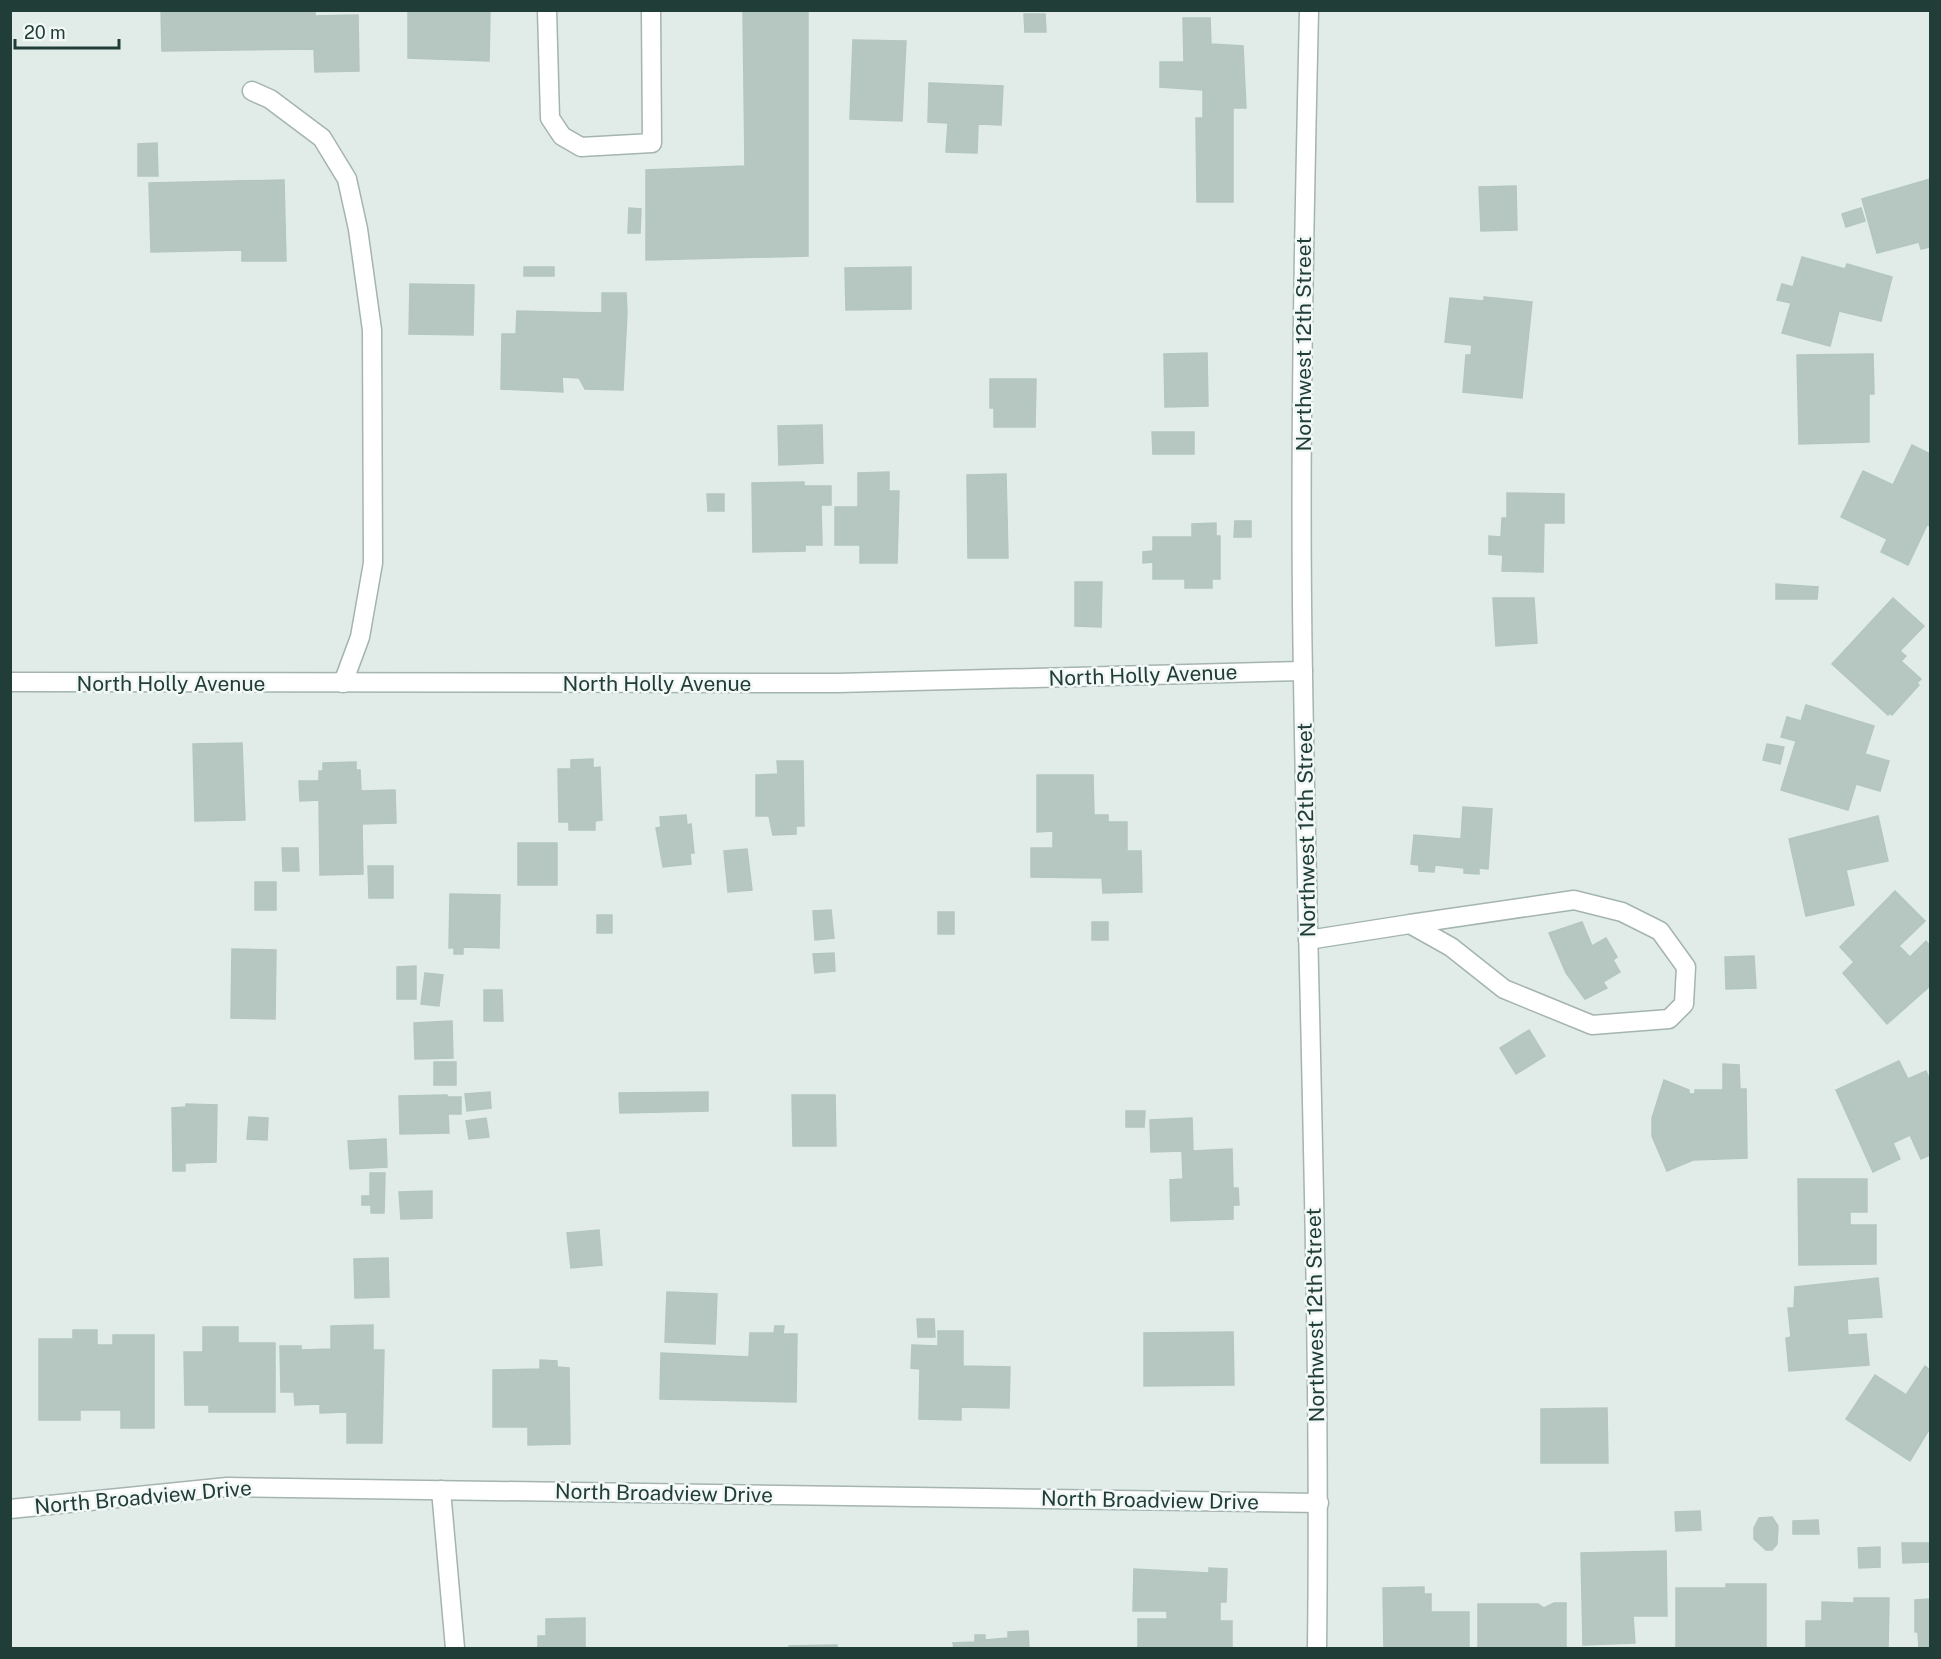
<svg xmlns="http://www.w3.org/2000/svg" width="1941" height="1659" font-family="'Public Sans',sans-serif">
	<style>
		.building { fill: #b6c7c1; stroke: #b4c6c0; stroke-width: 1.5 }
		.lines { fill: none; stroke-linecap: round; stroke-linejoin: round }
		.minor-casing { stroke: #a4b4b0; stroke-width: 21 }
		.minor { stroke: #fff; stroke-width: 18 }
		.labels { text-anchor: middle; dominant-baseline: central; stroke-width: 5; stroke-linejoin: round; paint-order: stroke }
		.street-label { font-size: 21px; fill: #213d38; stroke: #f2f8f6 }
	</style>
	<rect width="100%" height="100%" fill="#e1ece8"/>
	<g class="building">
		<polygon points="161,10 315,10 315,16 358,15 359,71 315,72 314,49 162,51"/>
		<polygon points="408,10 490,10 489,61 408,58"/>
		<polygon points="743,10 808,10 808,256 646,260 646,170 745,166"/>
		<polygon points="1024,14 1045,14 1046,32 1025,32"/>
		<polygon points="1183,18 1210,18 1211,44 1243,46 1246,108 1233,108 1233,202 1197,202 1196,118 1203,118 1203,90 1160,87 1160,62 1184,62"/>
		<polygon points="853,40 906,41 902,121 850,119"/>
		<polygon points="929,83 1003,86 1001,125 978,124 977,153 946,152 948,123 928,122"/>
		<polygon points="157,143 158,176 138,176 138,144"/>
		<polygon points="1930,179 1930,247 1921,249 1919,242 1877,253 1862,199"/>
		<polygon points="284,180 286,261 242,261 242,250 151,252 149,183"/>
		<polygon points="1516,186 1517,230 1481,231 1479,187"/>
		<polygon points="629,208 641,209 640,233 628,233"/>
		<polygon points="1861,208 1865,221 1846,227 1842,214"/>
		<polygon points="1802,257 1845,269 1847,264 1892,277 1881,321 1839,311 1830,346 1782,333 1791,303 1777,300 1782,284 1793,287"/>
		<rect x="524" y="267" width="30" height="9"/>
		<polygon points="911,267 911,309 846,310 845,268"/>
		<polygon points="410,284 474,285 473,335 409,334"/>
		<polygon points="602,293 626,293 627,312 623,390 585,389 579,378 562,377 563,392 501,389 502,334 516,334 517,311 602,313"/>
		<polygon points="1484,297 1532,302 1522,398 1463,392 1466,355 1471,355 1472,345 1445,342 1450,298 1484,301"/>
		<polygon points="1207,353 1208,406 1165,407 1164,354"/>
		<polygon points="1873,354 1874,394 1869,394 1869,442 1799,444 1797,355"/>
		<polygon points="990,379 1036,379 1035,427 994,427 994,408 990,408"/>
		<polygon points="822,425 823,463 779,465 778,426"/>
		<polygon points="1152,432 1194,432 1194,454 1153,454"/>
		<polygon points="1912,445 1930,454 1930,526 1927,525 1908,565 1881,552 1887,539 1841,517 1863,471 1893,485"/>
		<polygon points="889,472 889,491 899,491 897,563 860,563 860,545 835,545 835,507 858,507 858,473"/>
		<polygon points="1006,474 1008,558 968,558 967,475"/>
		<polygon points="804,482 804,486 831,486 831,505 821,505 822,545 805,545 805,551 753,552 752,483"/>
		<polygon points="1507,493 1564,494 1564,523 1544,523 1543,572 1502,571 1503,555 1489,554 1489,536 1501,537 1502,518 1507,518"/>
		<polygon points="707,494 724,494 724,511 708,511"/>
		<polygon points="1235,521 1251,521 1251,537 1234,537"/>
		<polygon points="1216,523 1216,536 1220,536 1220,579 1212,579 1212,588 1185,588 1185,579 1153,579 1153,562 1143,563 1143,552 1153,551 1153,537 1192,537 1192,524"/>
		<polygon points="1075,582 1102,582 1101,627 1075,626"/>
		<polygon points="1776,584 1818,587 1817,599 1776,599"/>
		<polygon points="1493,598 1534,598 1537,643 1496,646"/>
		<polygon points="1893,598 1924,626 1900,651 1906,656 1901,661 1921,679 1917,683 1919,685 1892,715 1889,713 1888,715 1832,664"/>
		<polygon points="1806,705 1874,726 1865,754 1889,761 1880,791 1856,784 1848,810 1781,790 1796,741 1781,737 1787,717 1801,721"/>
		<polygon points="242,743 245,820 195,821 193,744"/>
		<polygon points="1767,744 1784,747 1780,764 1763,760"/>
		<polygon points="593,759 593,768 600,767 602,820 595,821 595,830 569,830 569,822 559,822 558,769 571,769 571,760"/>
		<polygon points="777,761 803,761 804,826 796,826 796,834 773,835 769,816 756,816 756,775 778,774"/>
		<polygon points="356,762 356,770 360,770 361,791 395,790 396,823 362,824 363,874 320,875 319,800 300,801 299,781 319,781 319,771 323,771 323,763"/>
		<polygon points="1037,775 1093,775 1094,815 1108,815 1108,822 1127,822 1127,851 1141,851 1142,892 1103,893 1102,878 1031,877 1031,848 1053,848 1053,831 1037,832"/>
		<polygon points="1463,807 1492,809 1488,869 1479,868 1479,874 1464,873 1464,868 1435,865 1434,872 1419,871 1419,865 1411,864 1414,835 1461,839"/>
		<polygon points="686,815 687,825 691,824 694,853 690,853 691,864 663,867 656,828 661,827 660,817"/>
		<polygon points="1878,816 1888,861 1846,870 1854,905 1806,916 1789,839"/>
		<rect x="518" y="843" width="39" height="42"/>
		<polygon points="282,848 298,848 299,871 283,871"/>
		<polygon points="747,849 752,890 728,892 724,851"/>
		<polygon points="368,866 393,866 393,898 369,898"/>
		<rect x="255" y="882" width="21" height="28"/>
		<polygon points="1895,891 1925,921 1899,946 1910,957 1926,941 1930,946 1930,986 1887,1024 1843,973 1854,962 1840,947"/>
		<polygon points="450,894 500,895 499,948 463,947 463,954 454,954 454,948 449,948"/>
		<polygon points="831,910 834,938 815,940 813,911"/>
		<rect x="938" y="912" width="16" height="22"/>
		<rect x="597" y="915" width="15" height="18"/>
		<rect x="1092" y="922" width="16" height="18"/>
		<polygon points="1582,922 1592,946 1606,938 1617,957 1613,960 1620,972 1603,982 1607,988 1585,999 1566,973 1549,933"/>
		<polygon points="232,949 276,950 275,1019 231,1018"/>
		<polygon points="834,953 835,971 815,973 813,954"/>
		<polygon points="1754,956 1756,988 1726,989 1725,957"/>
		<polygon points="416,966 416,999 397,999 397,967"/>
		<polygon points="425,973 443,975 439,1006 421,1004"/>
		<polygon points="484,990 502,990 503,1021 484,1021"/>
		<polygon points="452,1021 453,1058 415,1059 414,1023"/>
		<polygon points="1529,1030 1545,1056 1516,1074 1500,1048"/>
		<polygon points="1899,1061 1908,1079 1926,1071 1930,1081 1930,1155 1921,1159 1910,1135 1893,1143 1900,1159 1873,1172 1836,1090"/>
		<rect x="434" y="1062" width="22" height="23"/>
		<polygon points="1723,1064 1739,1065 1740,1089 1746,1089 1747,1158 1693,1160 1667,1171 1652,1136 1652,1118 1664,1080 1689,1090 1689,1094 1695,1094 1695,1090 1723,1090"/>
		<polygon points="490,1092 491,1108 467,1111 465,1094"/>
		<polygon points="708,1092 708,1111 620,1113 619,1093"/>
		<polygon points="447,1095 447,1097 461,1097 461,1114 448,1114 449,1133 400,1134 399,1096"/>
		<polygon points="792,1095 835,1095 836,1146 793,1146"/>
		<polygon points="186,1104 217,1105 216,1162 185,1163 185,1171 173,1171 172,1108 186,1107"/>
		<polygon points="1126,1111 1145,1111 1144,1127 1126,1127"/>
		<polygon points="249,1117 268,1118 267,1140 247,1139"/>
		<polygon points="486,1118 489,1137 469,1139 466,1121"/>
		<polygon points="1192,1118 1193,1151 1232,1149 1233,1188 1238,1188 1239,1205 1233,1205 1233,1219 1171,1221 1170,1180 1183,1179 1182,1151 1151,1152 1150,1120"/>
		<polygon points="386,1139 387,1167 350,1169 348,1141"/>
		<polygon points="370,1173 385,1173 384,1213 371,1213 371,1205 362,1205 362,1196 370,1196"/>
		<polygon points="1798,1179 1867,1179 1867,1212 1850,1212 1850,1225 1876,1225 1876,1264 1799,1265"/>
		<polygon points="432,1191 432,1218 401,1219 399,1192"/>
		<polygon points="599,1230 602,1265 571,1268 567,1233"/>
		<polygon points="388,1258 389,1297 355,1298 354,1259"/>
		<polygon points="1878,1278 1882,1317 1847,1319 1848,1335 1866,1334 1869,1365 1789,1371 1786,1338 1791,1337 1788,1308 1794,1308 1795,1287"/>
		<polygon points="667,1292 717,1294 715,1344 665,1342"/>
		<polygon points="917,1319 934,1319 935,1337 918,1337"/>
		<polygon points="373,1325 373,1350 384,1350 382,1443 347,1443 347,1412 320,1413 320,1404 295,1405 294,1392 281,1392 280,1346 301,1346 301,1350 331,1349 331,1326"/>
		<polygon points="775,1326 784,1326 783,1334 797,1334 796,1402 660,1399 661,1353 749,1357 750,1333 774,1333"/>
		<polygon points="203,1327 238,1327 238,1343 275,1343 275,1412 209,1412 209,1405 185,1405 184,1352 203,1352"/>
		<polygon points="73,1330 97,1330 97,1345 113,1345 113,1335 154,1335 154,1428 121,1428 121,1410 80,1410 80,1420 39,1420 39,1339 73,1339"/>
		<polygon points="938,1331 963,1331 963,1366 1010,1367 1009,1408 961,1407 961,1420 919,1419 920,1369 911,1368 912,1345 938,1346"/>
		<polygon points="1233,1332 1234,1385 1144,1386 1144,1333"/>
		<polygon points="540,1360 557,1361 557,1367 569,1368 570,1444 528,1445 528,1427 493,1427 493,1370 540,1369"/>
		<polygon points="1925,1366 1930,1370 1930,1428 1910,1461 1846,1419 1875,1375 1906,1395"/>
		<polygon points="1607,1408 1608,1463 1541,1463 1541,1409"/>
		<polygon points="1700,1511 1701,1530 1676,1531 1675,1512"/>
		<polygon points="1772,1517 1778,1526 1777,1544 1772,1550 1766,1550 1754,1539 1754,1528 1759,1518"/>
		<polygon points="1818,1520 1819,1534 1793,1534 1793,1521"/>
		<polygon points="1902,1543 1930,1543 1930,1562 1903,1563"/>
		<polygon points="1880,1547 1880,1567 1859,1568 1858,1548"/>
		<polygon points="1666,1551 1667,1616 1633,1616 1635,1643 1583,1645 1581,1553"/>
		<polygon points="1209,1568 1227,1569 1226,1602 1220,1602 1220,1621 1232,1621 1232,1648 1138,1648 1138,1619 1167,1619 1167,1611 1133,1611 1134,1569 1209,1573"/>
		<polygon points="1726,1584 1766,1584 1766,1648 1676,1648 1676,1588 1726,1588"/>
		<polygon points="1424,1587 1424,1594 1431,1594 1431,1612 1469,1612 1469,1648 1384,1648 1383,1588"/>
		<polygon points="1854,1598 1889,1598 1888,1648 1806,1648 1806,1621 1822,1621 1822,1602 1854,1603"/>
		<polygon points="1930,1599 1930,1648 1919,1648 1918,1632 1915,1632 1915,1600"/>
		<polygon points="1554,1603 1566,1603 1566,1648 1478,1648 1478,1604 1538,1604 1544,1608"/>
		<polygon points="585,1618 585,1648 538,1648 538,1636 546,1636 546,1619"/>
		<polygon points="1028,1631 1029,1648 954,1648 953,1643 975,1642 975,1635 985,1635 985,1640 1008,1638 1008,1632"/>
		<polygon points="837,1645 837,1648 789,1648 789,1646"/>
	</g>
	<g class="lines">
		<g class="minor-casing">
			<g id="minor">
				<polyline points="547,10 550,118 562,136 581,147 652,143 651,10"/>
				<path d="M1309 10C1304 233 1299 455 1303 677 1308 1001 1321 1325 1317 1648"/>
				<polyline points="252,91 270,99 322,138 347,179 358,229 372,330 373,563 360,637 343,683"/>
				<polyline points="10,682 838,683 1303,671"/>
				<polyline points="1308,940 1410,924 1451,947 1504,989 1592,1025 1669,1019 1684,1004 1686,967 1660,931 1622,912 1574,900 1410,924"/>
				<polyline points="441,1490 455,1648"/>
				<polyline points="10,1509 227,1487 1319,1503"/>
			</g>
		</g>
		<use href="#minor" class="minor"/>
	</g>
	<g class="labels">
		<g class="street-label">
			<text transform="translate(1303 344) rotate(-90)">Northwest 12th Street</text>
			<text transform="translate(1143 675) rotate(-2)">North Holly Avenue</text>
			<text x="171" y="683">North Holly Avenue</text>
			<text x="657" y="683">North Holly Avenue</text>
			<text transform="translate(1306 830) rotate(-91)">Northwest 12th Street</text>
			<text transform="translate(1315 1315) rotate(-91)">Northwest 12th Street</text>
			<text transform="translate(664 1493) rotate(1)">North Broadview Drive</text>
			<text transform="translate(143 1497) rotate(-5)">North Broadview Drive</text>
			<text transform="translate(1150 1500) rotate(1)">North Broadview Drive</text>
		</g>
	</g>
	<rect width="1941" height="1659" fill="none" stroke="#213d38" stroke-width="24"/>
	<path d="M15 39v9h104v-9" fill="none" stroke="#213d38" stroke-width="3"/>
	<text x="24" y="39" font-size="18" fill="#213d38" stroke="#f2f8f6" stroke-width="4.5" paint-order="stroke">20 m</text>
</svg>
